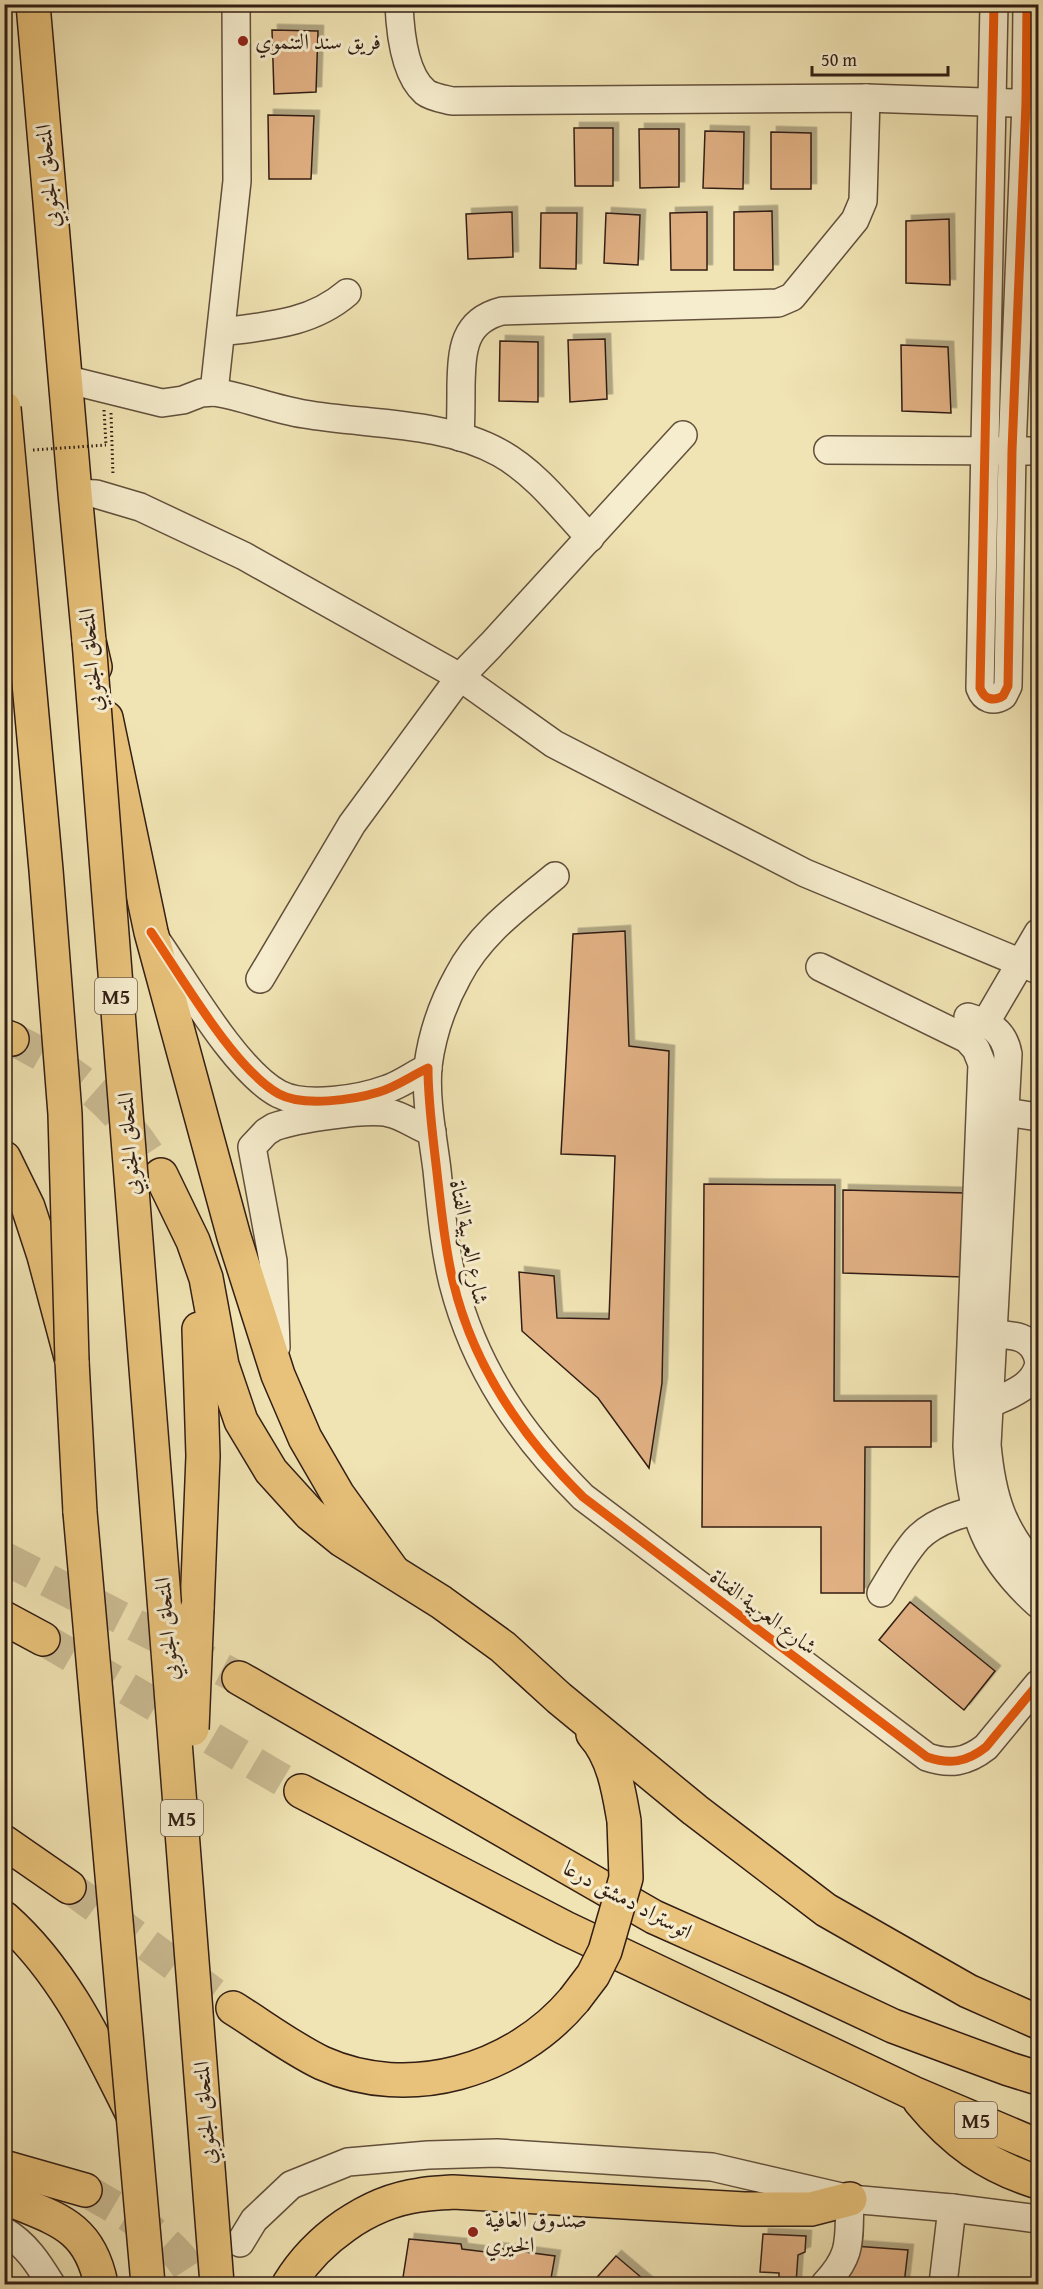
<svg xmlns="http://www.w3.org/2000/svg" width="1043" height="2289" font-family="'Gentium Book Plus',Amiri,serif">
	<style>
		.building { fill: #e0b083; stroke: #321e14; stroke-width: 1.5; filter: url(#shadow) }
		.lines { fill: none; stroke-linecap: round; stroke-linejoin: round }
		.major-tunnel { stroke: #cbbc94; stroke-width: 33; stroke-dasharray: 33 16; stroke-linecap: butt }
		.highway-tunnel { stroke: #cbbc94; stroke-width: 33; stroke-dasharray: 33 16; stroke-linecap: butt }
		.minor-casing { stroke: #62503c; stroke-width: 30 }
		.major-casing { stroke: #321e14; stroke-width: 36 }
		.highway-casing { stroke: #321e14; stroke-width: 36 }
		.path { stroke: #321e14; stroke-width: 3; stroke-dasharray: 1.5 3; stroke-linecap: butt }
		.minor { stroke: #f6edce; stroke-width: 27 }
		.major { stroke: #e8c27a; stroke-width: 33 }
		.highway { stroke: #e8c27a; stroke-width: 33 }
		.highway-bridge-casing { stroke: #321e14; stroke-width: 36; stroke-linecap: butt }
		.path-bridge { stroke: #321e14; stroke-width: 3; stroke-dasharray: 1.5 3; stroke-linecap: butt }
		.highway-bridge { stroke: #e8c27a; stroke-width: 33 }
		.cycleway-casing { stroke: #f6edce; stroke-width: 13 }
		.cycleway { stroke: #e8590c; stroke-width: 9 }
		.poi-dot { fill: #8f2418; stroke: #f6edce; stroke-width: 2 }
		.labels { text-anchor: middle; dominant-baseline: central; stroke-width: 6; stroke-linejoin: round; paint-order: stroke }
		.shield { fill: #f6edce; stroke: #6d5c4c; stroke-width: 1.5 }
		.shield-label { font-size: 21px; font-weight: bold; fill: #321e14 }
		.poi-label { font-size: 22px; fill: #321e14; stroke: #f6edce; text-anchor: start }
		.street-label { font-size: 22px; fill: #321e14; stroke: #f6edce }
	</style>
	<defs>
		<filter id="shadow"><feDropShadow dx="5.5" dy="-5.5" stdDeviation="0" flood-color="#0004"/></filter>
	</defs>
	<rect width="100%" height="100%" fill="#f1e4b4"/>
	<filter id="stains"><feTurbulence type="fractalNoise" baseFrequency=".00333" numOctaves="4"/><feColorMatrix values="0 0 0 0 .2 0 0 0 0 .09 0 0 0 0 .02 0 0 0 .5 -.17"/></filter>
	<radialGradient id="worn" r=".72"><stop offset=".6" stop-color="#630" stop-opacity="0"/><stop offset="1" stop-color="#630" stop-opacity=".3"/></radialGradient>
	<g class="building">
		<polygon points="272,30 318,31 316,92 274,94"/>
		<polygon points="268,115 314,116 311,179 269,179"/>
		<polygon points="574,128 613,128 613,186 575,186"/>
		<polygon points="639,129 679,129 679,187 640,188"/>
		<polygon points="705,131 744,132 743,189 703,188"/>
		<polygon points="771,132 811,133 811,189 771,189"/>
		<polygon points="772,211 773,270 734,270 734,212"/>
		<polygon points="512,212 513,257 468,259 466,214"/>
		<polygon points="707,212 707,270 671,270 670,213"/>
		<polygon points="541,213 577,213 576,269 540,268"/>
		<polygon points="606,213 640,215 638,265 604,263"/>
		<polygon points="949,219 950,285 906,283 906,221"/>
		<polygon points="605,339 607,399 570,402 568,340"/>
		<polygon points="500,341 538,342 538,402 499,401"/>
		<polygon points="901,345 948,347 951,413 902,411"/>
		<polygon points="625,931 629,1046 669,1051 662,1383 649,1468 598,1398 522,1331 519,1272 554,1276 557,1318 609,1319 615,1156 561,1154 573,934"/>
		<polygon points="704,1184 835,1185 834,1401 931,1401 931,1447 865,1447 864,1593 821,1593 821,1527 702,1527"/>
		<polygon points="843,1190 966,1193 963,1277 843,1273"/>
		<polygon points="910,1602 995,1671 964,1710 879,1640"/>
		<polygon points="763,2234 806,2236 805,2252 798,2255 796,2283 779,2282 779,2273 760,2272"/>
		<polygon points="409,2239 461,2244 462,2249 494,2253 496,2248 555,2256 550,2284 402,2284"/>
		<polygon points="854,2246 908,2250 904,2284 836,2284"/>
		<polygon points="616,2256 649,2284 591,2284"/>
	</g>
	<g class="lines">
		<path class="major-tunnel" d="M85 2190C117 2209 151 2226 177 2254 185 2262 191 2274 198 2284"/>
		<g class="highway-tunnel">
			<path d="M12 1039C79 1071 124 1111 161 1175"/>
			<polyline points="4,1558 239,1678"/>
			<polyline points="43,1639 301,1791"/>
			<polyline points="69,1887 233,2008"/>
		</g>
		<g class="minor-casing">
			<g id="minor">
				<path d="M399 4C400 30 404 74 425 92 431 97 444 99 452 101L866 98 1013 103"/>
				<path d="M994 4 980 688C984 699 993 702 1003 696L1008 686 1012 451 1026 103 1027 4"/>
				<path d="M221 332C267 326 311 324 347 293"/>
				<path d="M65 379 162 403 183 400 201 393 214 392C245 397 273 409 304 414 367 425 443 421 500 453 536 473 563 509 590 538"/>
				<polyline points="214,392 237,181 236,4"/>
				<path d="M460 437C461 419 461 402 461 385 462 350 463 321 502 311L778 303 792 297 855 220 863 201 866 98"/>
				<polyline points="828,450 1038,451"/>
				<polyline points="75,493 96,494 140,507 244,556 460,677 554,744 805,873 1038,970"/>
				<path d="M555 876C519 906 480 933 458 976 443 1003 432 1035 428 1066 425 1100 433 1137 437 1170 441 1208 444 1246 453 1283 475 1369 521 1435 583 1497L927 1757C950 1765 967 1762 986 1747L1038 1684"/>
				<path d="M159 944C187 985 237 1072 279 1094 306 1108 360 1099 387 1089 402 1084 414 1074 428 1068"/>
				<path d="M820 967 967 1039 976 1049 982 1064 967 1446C971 1516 985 1556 1038 1604"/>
				<polyline points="260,979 352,824 460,677 491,645 683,435"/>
				<path d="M968 1017C988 1023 1004 1030 1008 1054L987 1445C992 1498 1002 1530 1038 1570"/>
				<polyline points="986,1022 1038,933"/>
				<polyline points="1006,1112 1038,1117"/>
				<path d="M992 1334C1012 1335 1032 1335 1038 1358"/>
				<path d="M276 1347 273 1261 252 1147 266 1132 274 1127C296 1119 367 1108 389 1113 404 1116 417 1127 432 1132"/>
				<path d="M989 1404C1007 1396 1032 1388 1038 1367"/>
				<path d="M881 1593C892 1575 903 1555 917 1539 936 1519 967 1512 993 1506"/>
				<path d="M4 2231C26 2244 38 2263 51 2284"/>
				<polyline points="240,2243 254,2220 291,2185 348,2162 428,2155 497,2153 712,2167 850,2199 952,2208 1038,2219"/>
				<path d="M825 2284C854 2253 848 2239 850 2199"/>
				<polyline points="943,2284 952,2208"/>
			</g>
		</g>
		<g class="major-casing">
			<g id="major">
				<polyline points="4,2167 85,2190"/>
				<path d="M4 2197C55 2219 89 2224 101 2284"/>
			</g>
		</g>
		<g class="highway-casing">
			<g id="highway">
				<polyline points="33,4 75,493 89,641 95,667"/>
				<polyline points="106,718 151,932 234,1237 278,1375 305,1438 338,1495 392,1570"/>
				<polyline points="4,1036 12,1039"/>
				<polyline points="4,1158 28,1207 44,1256 72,1361 80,1512"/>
				<polyline points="161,1175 193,1241 206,1278 222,1365 241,1421 271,1471 310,1514 342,1540 441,1602 503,1647 559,1698 695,1810 826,1910 968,1991 1038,2022"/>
				<polyline points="197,1609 203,1456 199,1329"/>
				<polyline points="4,1618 43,1639"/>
				<polyline points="239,1678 654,1917 795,1980 893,2026 1009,2069 1038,2078"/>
				<path d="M593 1734C614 1757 619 1792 624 1821"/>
				<polyline points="301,1791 565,1928 913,2093 1038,2146"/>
				<polyline points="4,1842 69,1887"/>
				<path d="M4 1918C64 1971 97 2043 132 2113"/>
				<path d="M233 2008C262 2026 291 2048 322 2063 409 2102 514 2071 574 2000"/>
				<path d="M920 2101C954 2142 987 2166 1038 2182"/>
				<path d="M289 2284C316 2240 367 2202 420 2195 431 2193 442 2193 453 2192L744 2209H811L850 2199"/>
			</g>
		</g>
		<g class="path">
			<polyline points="104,410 106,445"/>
			<polyline points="111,413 113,476"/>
		</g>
		<use href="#minor" class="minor"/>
		<use href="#major" class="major"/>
		<use href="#highway" class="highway"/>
		<g class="highway-bridge-casing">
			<g id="highway-bridge">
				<polyline points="4,408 46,870 65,1114 72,1361"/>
				<path d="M89 641C131 1189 176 1736 217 2284"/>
				<polyline points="80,1512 148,2284"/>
				<polyline points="192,1729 197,1609"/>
				<polyline points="574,2000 593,1975 605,1951 626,1878 624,1821"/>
			</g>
		</g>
		<polyline class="path-bridge" points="33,450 106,445"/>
		<use href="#highway-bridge" class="highway-bridge"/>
		<g class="cycleway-casing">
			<g id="cycleway">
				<path d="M994 4 980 688C984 699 993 702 1003 696L1008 686 1012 451 1026 103 1027 4"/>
				<path d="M151 932C181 976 235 1070 279 1094 303 1107 353 1100 379 1092 396 1087 411 1076 428 1068 428 1106 434 1144 438 1182 442 1215 445 1248 453 1281 473 1366 522 1437 583 1497L927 1757C950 1765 967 1762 986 1747L1038 1684"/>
			</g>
		</g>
		<use href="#cycleway" class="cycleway"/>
	</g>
	<g class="poi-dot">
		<circle cx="243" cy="41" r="6"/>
		<circle cx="473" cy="2232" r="6"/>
	</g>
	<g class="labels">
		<g class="shield">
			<rect x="95" y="978" width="42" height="36" rx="4.5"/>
			<rect x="161" y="1800" width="42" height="36" rx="4.5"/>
			<rect x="955" y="2102" width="42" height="36" rx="4.5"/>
		</g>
		<g class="shield-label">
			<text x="116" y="996">M5</text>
			<text x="182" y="1818">M5</text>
			<text x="976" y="2120">M5</text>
		</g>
		<g class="poi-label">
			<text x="255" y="41">فريق سند التنموي</text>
			<text x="485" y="2219">صندوق العافية<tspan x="485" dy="25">الخيري</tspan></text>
		</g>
		<g class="street-label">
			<text transform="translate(47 176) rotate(-95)">المتحلق الجنوبي</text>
			<text transform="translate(90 660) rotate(-95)">المتحلق الجنوبي</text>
			<text transform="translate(128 1144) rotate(-94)">المتحلق الجنوبي</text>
			<text transform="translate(470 1242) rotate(79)">شارع العربية الفتاة</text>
			<text transform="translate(764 1611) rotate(37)">شارع العربية الفتاة</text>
			<text transform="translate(166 1629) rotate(-95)">المتحلق الجنوبي</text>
			<text transform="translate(628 1899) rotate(28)">اتوستراد دمشق درعا</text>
			<text transform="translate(204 2113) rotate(-94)">المتحلق الجنوبي</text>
		</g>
	</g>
	<rect width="1043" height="2289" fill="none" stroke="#f1e4b4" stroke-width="24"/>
	<rect x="6" y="6" width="1031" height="2277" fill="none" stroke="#321e14" stroke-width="3"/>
	<rect x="12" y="12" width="1019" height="2265" fill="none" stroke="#321e14" stroke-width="1.5"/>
	<path d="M812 66v9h136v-9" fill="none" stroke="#321e14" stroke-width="3"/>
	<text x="821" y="66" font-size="18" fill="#321e14" stroke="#f6edce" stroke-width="4.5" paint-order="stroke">50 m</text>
	<rect width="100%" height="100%" filter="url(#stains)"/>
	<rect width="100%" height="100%" fill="url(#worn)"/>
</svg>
